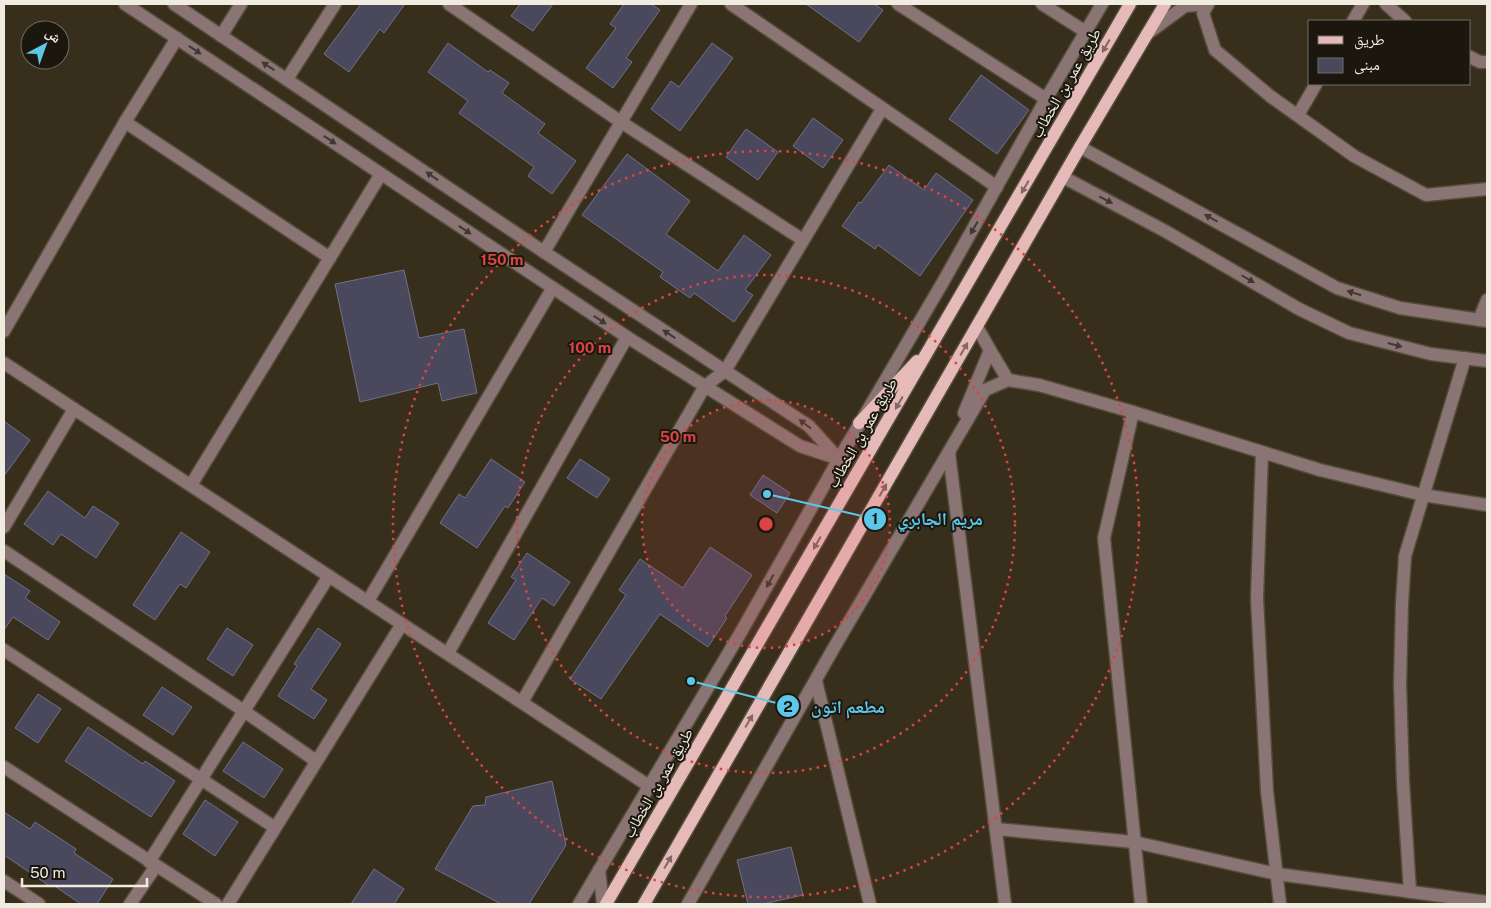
<svg xmlns="http://www.w3.org/2000/svg" width="1491" height="908" font-family="'Public Sans','Noto Naskh Arabic',sans-serif">
	<style>
		.building { fill: #49485c; stroke: #717086 }
		.lines { fill: none; stroke-linecap: round; stroke-linejoin: round }
		.minor-casing { stroke: #554d3b; stroke-width: 15 }
		.major-casing { stroke: #554d3b; stroke-width: 15 }
		.minor { stroke: #8a7574; stroke-width: 12 }
		.major { stroke: #e5bab9; stroke-width: 12 }
		.oneway { fill: #806864 }
		.oneway2 { fill: #423832 }
		.ring { fill: none; stroke: #da4544; stroke-width: 2.5; stroke-dasharray: 2.5 5 }
		.labels { text-anchor: middle; dominant-baseline: central; stroke-width: 4; stroke-linejoin: round; paint-order: stroke }
		.street-label { font-size: 16px; fill: #f1ece0; stroke: #1b170f }
		.centre { fill: #da4544; stroke: #1b170f; stroke-width: 2.5 }
		.ring-label { font-size: 15px; text-anchor: middle; font-weight: bold; fill: #da4544; stroke: #1b170f; stroke-width: 4; stroke-linejoin: round; paint-order: stroke }
		.leader { fill: none; stroke: #5cc7e8; stroke-width: 2 }
		.callout-dot { fill: #5cc7e8; stroke: #1b170f; stroke-width: 2 }
		.mark-label { font-size: 15px; text-anchor: middle; font-weight: bold; fill: #111 }
		.callout-label { font-size: 18px; text-anchor: middle; font-weight: bold; fill: #5cc7e8; stroke: #1b170f; stroke-width: 4; stroke-linejoin: round; paint-order: stroke }
	</style>
	<rect width="100%" height="100%" fill="#372f1b"/>
	<g class="building">
		<polygon points="361,4 405,4 384,33 380,29 349,72 324,54"/>
		<polygon points="520,4 553,4 533,31 511,16"/>
		<polygon points="624,4 651,4 660,10 626,58 632,62 613,88 586,68 616,28 610,24"/>
		<polygon points="806,4 874,4 883,10 859,42"/>
		<polygon points="448,43 488,72 490,70 509,83 502,93 545,124 538,133 576,161 552,194 528,176 534,167 459,113 468,101 428,72"/>
		<polygon points="712,43 733,58 680,131 651,109 671,81 679,87"/>
		<polygon points="981,75 1029,110 997,154 949,119"/>
		<polygon points="813,118 843,140 823,168 793,146"/>
		<polygon points="746,129 778,152 758,180 726,157"/>
		<polygon points="627,154 690,201 666,234 718,271 744,235 771,255 745,290 753,295 734,322 694,293 690,298 660,277 663,272 582,215"/>
		<polygon points="889,165 924,190 936,173 973,200 920,276 878,245 875,249 842,226 859,202 861,203"/>
		<polygon points="404,270 419,338 464,329 477,393 442,401 438,383 360,402 335,284"/>
		<polygon points="4,421 30,440 4,476"/>
		<polygon points="491,459 525,482 508,508 505,506 477,548 440,523 459,494 465,498"/>
		<polygon points="580,459 610,479 597,498 567,478"/>
		<polygon points="763,475 790,493 777,513 750,495"/>
		<polygon points="48,491 85,518 93,506 119,523 96,558 61,534 53,545 24,524"/>
		<polygon points="181,532 210,552 186,588 180,584 155,620 133,605"/>
		<polygon points="710,547 752,575 725,616 727,618 708,647 660,614 601,699 570,679 626,595 619,590 640,559 683,588"/>
		<polygon points="527,553 570,582 554,606 542,598 514,640 488,623 516,580 511,577"/>
		<polygon points="4,574 30,591 25,598 60,622 48,640 13,617 4,630"/>
		<polygon points="227,628 253,645 233,676 207,659"/>
		<polygon points="318,628 341,644 311,689 327,700 314,719 278,696 297,666 294,664"/>
		<polygon points="162,687 192,707 173,735 143,715"/>
		<polygon points="38,694 61,709 38,743 15,728"/>
		<polygon points="88,727 143,764 145,761 175,781 151,817 65,761"/>
		<polygon points="243,742 283,769 264,798 223,771"/>
		<polygon points="552,781 566,845 529,904 501,904 435,869 473,806 485,805 486,797"/>
		<polygon points="205,800 238,822 215,856 183,834"/>
		<polygon points="4,812 30,829 35,822 76,849 74,853 113,879 97,904 81,904 53,885 51,887 4,855"/>
		<polygon points="791,847 803,895 763,904 748,904 737,860"/>
		<polygon points="374,869 404,889 394,904 351,904"/>
	</g>
	<g class="lines">
		<g class="minor-casing">
			<g id="minor">
				<polyline points="125,4 627,337 800,446 839,459"/>
				<polyline points="174,4 544,252 809,426 837,457"/>
				<polyline points="449,4 621,122 803,240"/>
				<polyline points="731,4 997,187"/>
				<polyline points="898,4 1046,99"/>
				<polyline points="1042,4 1086,32"/>
				<polyline points="1208,4 1203,13 1215,50 1270,96 1354,156 1426,195 1487,189"/>
				<polyline points="1386,4 1405,21"/>
				<polyline points="1353,21 1363,4"/>
				<polyline points="1147,34 1185,6 1208,4"/>
				<polyline points="221,36 241,4"/>
				<polyline points="1470,57 1480,62 1487,62"/>
				<polyline points="287,79 335,4"/>
				<polyline points="1298,115 1316,84"/>
				<polyline points="125,122 330,258"/>
				<polyline points="1080,147 1337,288 1400,308 1487,321"/>
				<polyline points="1063,177 1165,231 1299,309 1349,333 1431,354 1487,361"/>
				<polyline points="544,252 691,4"/>
				<polyline points="1479,320 1487,300"/>
				<polyline points="977,327 990,350 1008,380"/>
				<polyline points="4,331 125,122 177,38"/>
				<polyline points="4,363 649,786"/>
				<polyline points="1133,412 1104,538 1141,904"/>
				<polyline points="964,413 990,350"/>
				<polyline points="950,450 949,453 1005,904"/>
				<polyline points="1262,452 1257,598 1267,791 1280,904"/>
				<polyline points="191,485 381,174"/>
				<polyline points="4,527 74,409"/>
				<polyline points="4,551 244,711 316,761"/>
				<polyline points="368,601 552,289"/>
				<polyline points="4,650 274,827"/>
				<polyline points="448,653 627,337"/>
				<polyline points="816,681 870,904"/>
				<polyline points="522,702 705,386 725,371 882,109"/>
				<polyline points="4,767 216,904"/>
				<polyline points="996,829 1134,842 1277,874 1487,902"/>
				<polyline points="149,862 329,576"/>
				<polyline points="599,870 603,904"/>
				<polyline points="4,881 39,904"/>
				<polyline points="1410,892 1403,782 1400,684 1402,603 1405,556 1465,358"/>
				<polyline points="130,904 156,866"/>
				<polyline points="228,904 402,624"/>
				<polyline points="579,904 741,632 839,459 943,282 1046,99 1102,4"/>
				<polyline points="688,904 832,651 985,390 1008,380 1039,385 1133,412 1320,470 1423,495 1487,505"/>
			</g>
		</g>
		<g class="major-casing">
			<g id="major">
				<polyline points="859,423 917,361"/>
				<polyline points="606,904 1130,4"/>
				<polyline points="644,904 1080,147 1165,4"/>
			</g>
		</g>
		<use href="#minor" class="minor"/>
		<use href="#major" class="major"/>
	</g>
	<defs><path id="oneway-solid" d="M-6-.8H1V-3.2L6.5 0L1 3.2V.8H-6Z" transform="scale(1.25)"/></defs>
	<g class="oneway">
		<use href="#oneway-solid" transform="translate(1106 46) rotate(120)"/>
		<use href="#oneway-solid" transform="translate(1025 187) rotate(120)"/>
		<use href="#oneway-solid" transform="translate(964 349) rotate(-60)"/>
		<use href="#oneway-solid" transform="translate(899 403) rotate(120)"/>
		<use href="#oneway-solid" transform="translate(883 490) rotate(-60)"/>
		<use href="#oneway-solid" transform="translate(817 543) rotate(120)"/>
		<use href="#oneway-solid" transform="translate(749 721) rotate(-60)"/>
		<use href="#oneway-solid" transform="translate(668 862) rotate(-60)"/>
	</g>
	<g class="oneway2">
		<use href="#oneway-solid" transform="translate(195 50) rotate(34)"/>
		<use href="#oneway-solid" transform="translate(268 66) rotate(-147)"/>
		<use href="#oneway-solid" transform="translate(330 140) rotate(34)"/>
		<use href="#oneway-solid" transform="translate(432 176) rotate(-146)"/>
		<use href="#oneway-solid" transform="translate(1106 200) rotate(28)"/>
		<use href="#oneway-solid" transform="translate(1211 218) rotate(-151)"/>
		<use href="#oneway-solid" transform="translate(974 228) rotate(120)"/>
		<use href="#oneway-solid" transform="translate(465 230) rotate(34)"/>
		<use href="#oneway-solid" transform="translate(1248 279) rotate(30)"/>
		<use href="#oneway-solid" transform="translate(1354 293) rotate(-162)"/>
		<use href="#oneway-solid" transform="translate(600 320) rotate(33)"/>
		<use href="#oneway-solid" transform="translate(669 334) rotate(-147)"/>
		<use href="#oneway-solid" transform="translate(1395 345) rotate(15)"/>
		<use href="#oneway-solid" transform="translate(805 424) rotate(-143)"/>
		<use href="#oneway-solid" transform="translate(770 581) rotate(119)"/>
	</g>
	<circle cx="766" cy="524" r="124" fill="#da4544" fill-opacity=".12"/>
	<g class="ring">
		<circle cx="766" cy="524" r="124"/>
		<circle cx="766" cy="524" r="249"/>
		<circle cx="766" cy="524" r="373"/>
	</g>
	<g class="labels">
		<g class="street-label">
			<text transform="translate(1066 83) rotate(-60)">طريق عمر بن الخطاب</text>
			<text transform="translate(862 433) rotate(-60)">طريق عمر بن الخطاب</text>
			<text transform="translate(658 783) rotate(-60)">طريق عمر بن الخطاب</text>
		</g>
	</g>
	<circle cx="766" cy="524" r="8" class="centre"/>
	<g class="ring-label">
		<text x="502" y="265">150 m</text>
		<text x="590" y="353">100 m</text>
		<text x="678" y="442">50 m</text>
	</g>
	<path class="leader" d="M767 494L875 519M691 681L788 706"/>
	<g class="callout-dot">
		<circle cx="767" cy="494" r="5"/>
		<circle cx="691" cy="681" r="5"/>
		<circle cx="875" cy="519" r="12"/>
		<circle cx="788" cy="706" r="12"/>
	</g>
	<g class="mark-label">
		<text x="875" y="524">1</text>
		<text x="788" y="712">2</text>
	</g>
	<g class="callout-label">
		<text x="940" y="525">مريم الجابري</text>
		<text x="848" y="713">مطعم اتون</text>
	</g>
	<rect width="1491" height="908" fill="none" stroke="#f1ece0" stroke-width="10"/>
	<rect x="1308" y="20" width="162" height="65" fill="#1b170f" stroke="#716c63"/>
	<rect x="1318" y="36" width="25" height="8" fill="#e5bab9" stroke="#716c63"/>
	<text x="1354" y="45" font-size="15" fill="#f1ece0">طريق</text>
	<rect x="1318" y="58" width="25" height="15" fill="#49485c" stroke="#716c63"/>
	<text x="1354" y="70" font-size="15" fill="#f1ece0">مبنى</text>
	<g transform="translate(45 45) rotate(41)"><circle r="24" fill="#1b170f" stroke="#716c63"/>
	<path d="M0-4L9 19L0 12L-9 19Z" fill="#5cc7e8"/>
	<text y="-8" font-size="14" font-weight="bold" text-anchor="middle" fill="#f1ece0">ش</text>
	</g>
	<path d="M22 878v8h125v-8" fill="none" stroke="#f1ece0" stroke-width="2.5"/>
	<text x="30" y="878" font-size="15" fill="#f1ece0" stroke="#1b170f" stroke-width="4" paint-order="stroke">50 m</text>
</svg>
